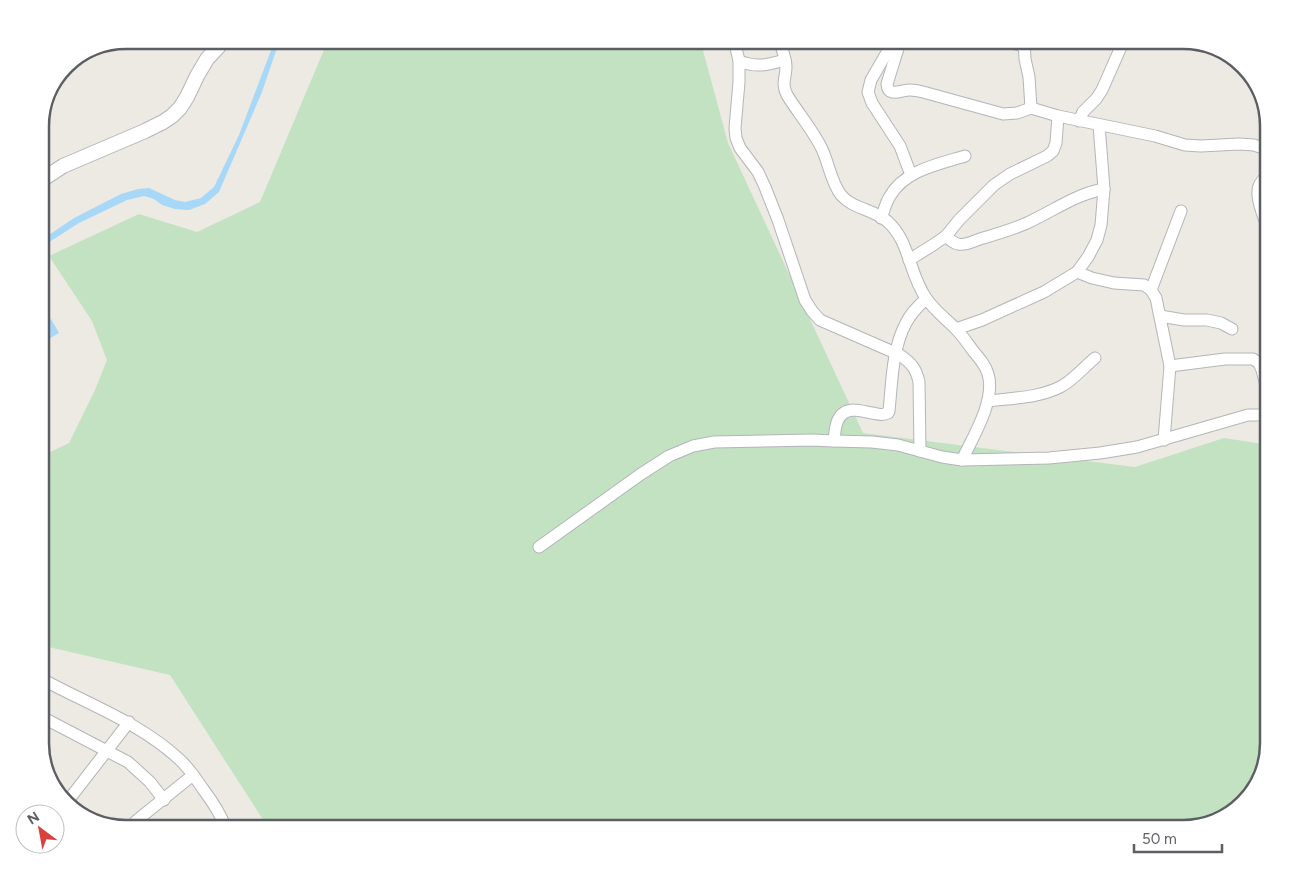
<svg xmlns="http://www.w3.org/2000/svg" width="1309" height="869" font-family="Figtree,sans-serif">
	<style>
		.green { fill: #c2e2c1 }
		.water { fill: #a8d8f7 }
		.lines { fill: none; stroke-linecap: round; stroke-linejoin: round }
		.minor-casing { stroke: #b3b5b9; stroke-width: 13 }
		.tertiary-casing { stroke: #b3b5b9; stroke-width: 16 }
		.minor { stroke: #fff; stroke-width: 11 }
		.tertiary { stroke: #fff; stroke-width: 14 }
		.rim { fill: none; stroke: #5b5e62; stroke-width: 2.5 }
	</style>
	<rect width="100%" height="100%" fill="#eceae3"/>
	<polygon class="green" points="701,43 728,143 863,433 1135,467 1224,438 1269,445 1269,743 1255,791 1226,818 1183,829 269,829 170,675 40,645 40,457 69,443 95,390 107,360 92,321 49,256 139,214 197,232 260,202 326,45"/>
	<g class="water">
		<polygon points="273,45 278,45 262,92 219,192 205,204 189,210 175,209 162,205 154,199 144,196 127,200 79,223 40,248 40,241 74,218 121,194 138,189 149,188 175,200 185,202 201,198 214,187 239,135"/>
		<polygon points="51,319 59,333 40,344 40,326"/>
	</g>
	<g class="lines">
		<g class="minor-casing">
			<g id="minor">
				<polyline points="1005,41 1023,46"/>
				<polyline points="1024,41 1025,59 1029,77 1031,108"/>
				<path d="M780 42C782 50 786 58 786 67 786 78 781 83 787 95 798 113 813 130 822 149 829 164 831 182 841 195 853 209 873 209 887 221 910 241 909 274 926 298 934 310 945 318 955 328 962 335 968 344 974 352 980 359 986 366 988 374 996 400 973 437 962 460"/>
				<polyline points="893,42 871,80 868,92 872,103 900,146 911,175"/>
				<path d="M900 42 887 84C888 98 901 90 910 90 914 90 919 91 923 92L1003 114 1017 113 1031 108 1058 116 1155 136 1185 145 1201 146 1239 144 1254 145 1266 149 1269 152"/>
				<path d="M735 43 739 61V82L735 128 736 138 740 148 758 172 765 187 778 220 805 300 812 311 820 320 900 355C911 363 916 368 919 382L920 451"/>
				<path d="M739 61C757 68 767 65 785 60"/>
				<polyline points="1079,121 1083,112 1096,99 1102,90 1124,40"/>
				<path d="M881 218C884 211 886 202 890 196 905 170 939 164 965 156"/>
				<path d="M1265 221C1262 212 1255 194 1259 186 1261 181 1265 177 1269 173"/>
				<path d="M946 236C950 240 953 243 958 244 966 246 973 241 980 239 997 234 1011 230 1027 223 1053 211 1076 194 1104 189"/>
				<polyline points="909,260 933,245 946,236 959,220 994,185 1010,174 1047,156 1053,151 1056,143 1058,116"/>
				<polyline points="1077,272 1092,278 1114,283 1144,285 1151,290 1156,298 1170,366 1164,440"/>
				<polyline points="1151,290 1181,211"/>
				<polyline points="1160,316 1184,320 1207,320 1221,323 1232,329"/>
				<polyline points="956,329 982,320 1044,292 1077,272 1088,257 1097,240 1101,225 1104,189 1099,125"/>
				<polyline points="1170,366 1225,359 1253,359 1259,363 1262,370 1269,397"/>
				<path d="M988 401C1012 398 1040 398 1062 386 1074 379 1084 367 1095 358"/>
				<path d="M834 441C835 428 836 411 853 410 859 410 866 412 872 413 878 414 882 416 888 413L889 411C892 382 892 349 906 323 911 313 918 306 926 299"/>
				<polyline points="539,547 641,474 669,456 693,446 714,442 812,440 834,441 872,442 898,445 942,457 962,460 1049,458 1100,453 1137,447 1248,415 1264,415 1269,416"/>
				<path d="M40 678C87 704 139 722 179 759 189 768 196 779 203 789 212 801 221 814 226 829"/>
				<polyline points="40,716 128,762 150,782 164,800"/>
				<polyline points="67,802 129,722"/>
				<polyline points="129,829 136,821 193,775"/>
			</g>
		</g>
		<g class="tertiary-casing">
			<polyline id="tertiary" points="40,181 63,166 145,131 163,122 172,116 180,108 187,97 197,76 207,59 219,46"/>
		</g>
		<use href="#minor" class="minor"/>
		<use href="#tertiary" class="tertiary"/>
	</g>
	<path d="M0 0H1309V869H0ZM126 49H1183A77 77 0 0 1 1260 126V743A77 77 0 0 1 1183 820H126A77 77 0 0 1 49 743V126A77 77 0 0 1 126 49Z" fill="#fff" fill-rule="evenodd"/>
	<path class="rim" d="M126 49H1183A77 77 0 0 1 1260 126V743A77 77 0 0 1 1183 820H126A77 77 0 0 1 49 743V126A77 77 0 0 1 126 49Z"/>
	<g transform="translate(40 829) rotate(328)"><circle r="24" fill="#ffffff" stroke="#bdbfc0"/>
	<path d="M0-4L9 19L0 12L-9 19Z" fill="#d9413c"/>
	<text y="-8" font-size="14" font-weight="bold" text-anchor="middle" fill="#5b5e62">N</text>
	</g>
	<path d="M1134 844v8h88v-8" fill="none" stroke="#5b5e62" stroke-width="2.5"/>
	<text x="1142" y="844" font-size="15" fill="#5b5e62" stroke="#ffffff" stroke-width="4" paint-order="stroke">50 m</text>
</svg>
